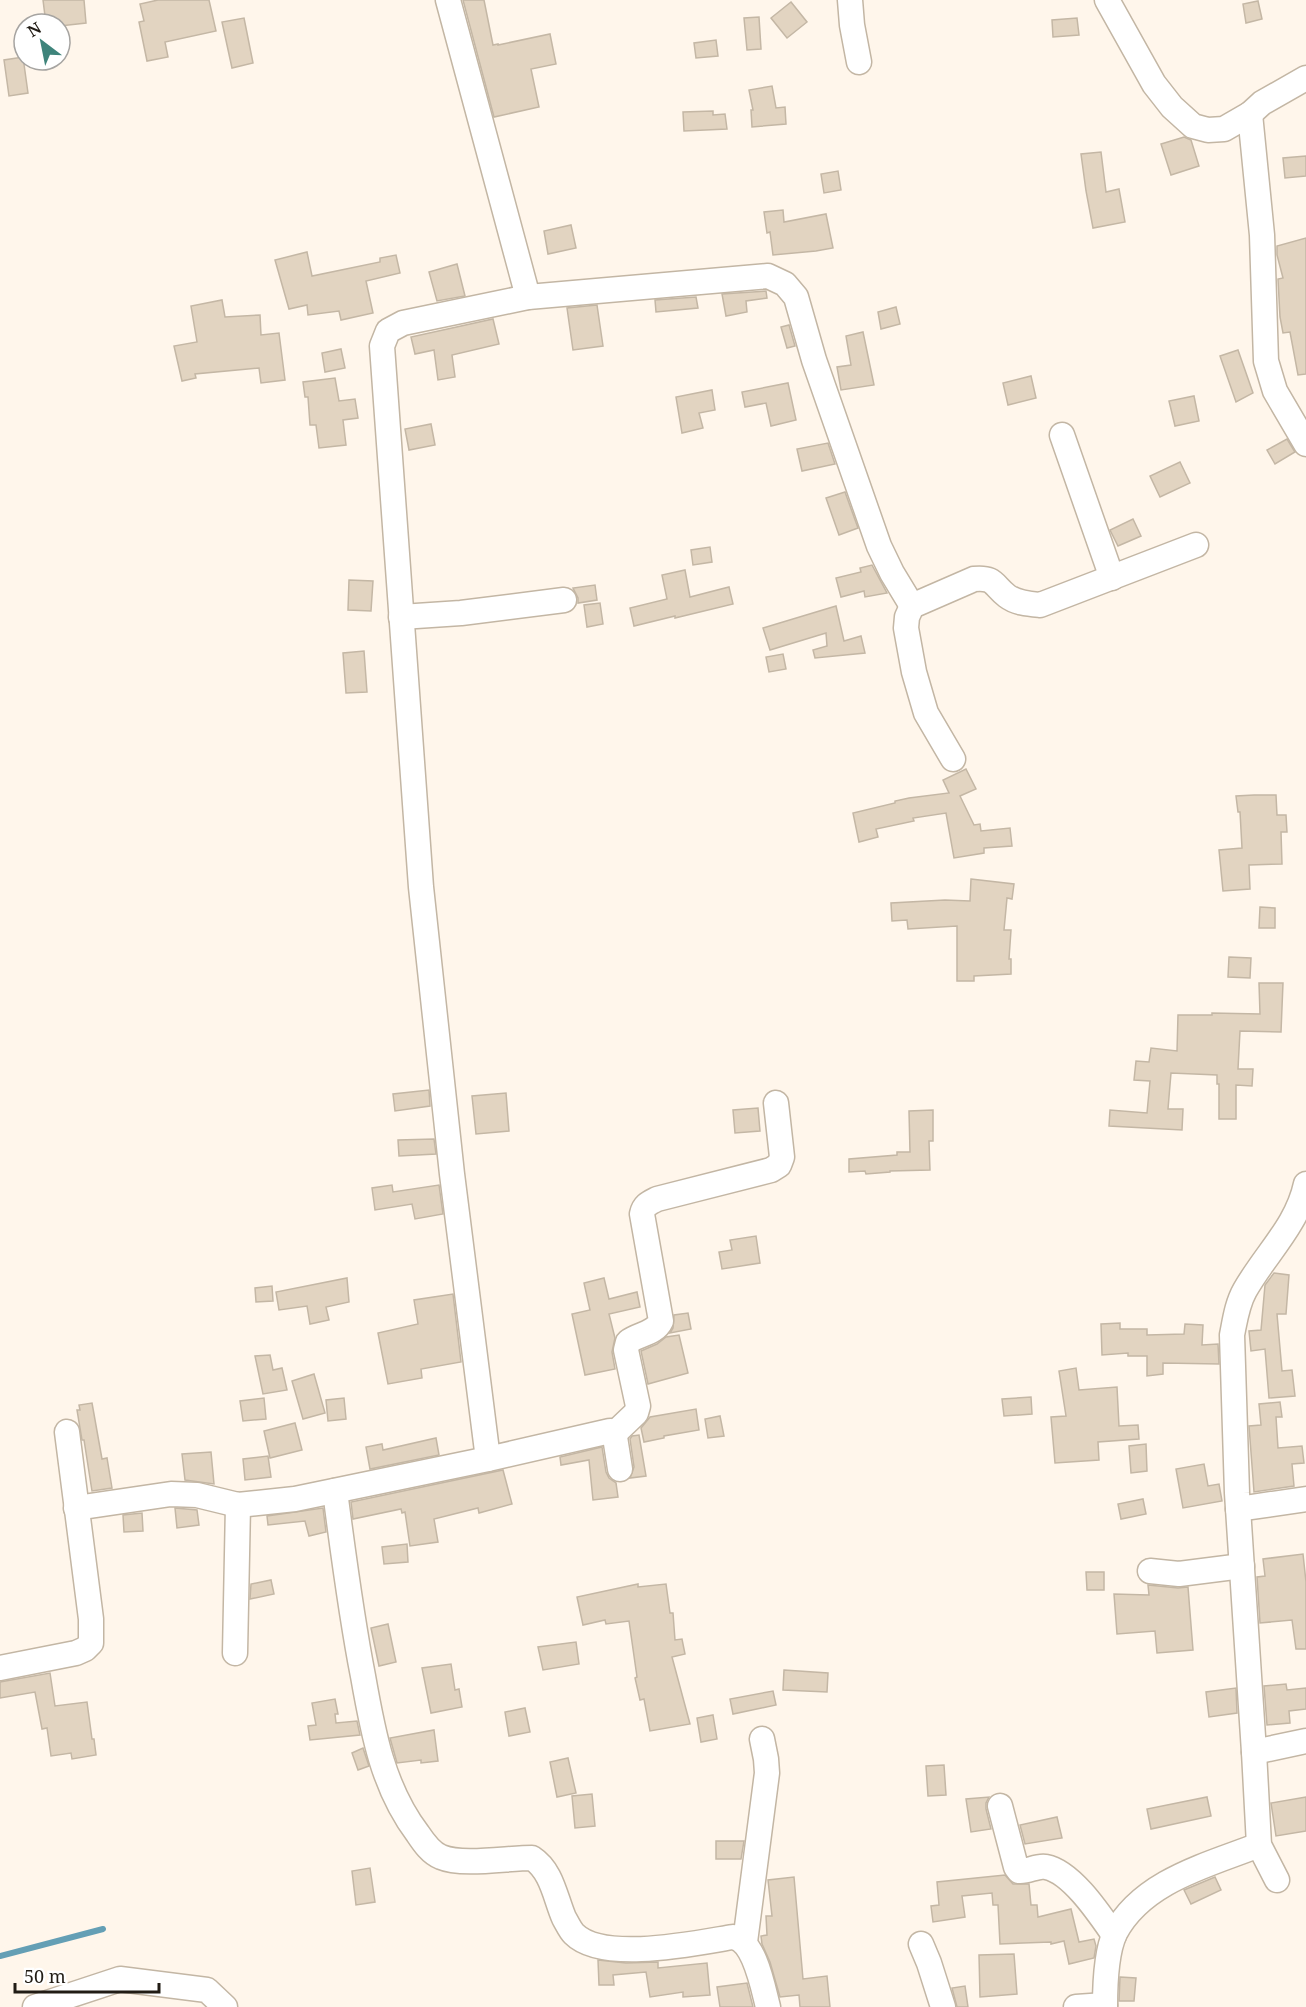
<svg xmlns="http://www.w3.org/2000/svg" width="1306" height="2007" font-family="'Noto Serif',serif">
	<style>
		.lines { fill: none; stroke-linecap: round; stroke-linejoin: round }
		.stream { stroke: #649fb5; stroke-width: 6 }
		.building { fill: #e2d4c1; stroke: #c4b7a5; stroke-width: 1.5 }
		.minor-casing { stroke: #c3b6a4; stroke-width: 27 }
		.minor { stroke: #fff; stroke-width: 24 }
	</style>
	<rect width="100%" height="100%" fill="#fff6eb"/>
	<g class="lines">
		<polyline class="stream" points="0,1956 103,1929"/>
	</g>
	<g class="building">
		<polygon points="43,0 84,0 86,23 60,26 60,24 46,24"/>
		<polygon points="158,0 209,0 216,31 165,42 168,57 147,61 139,22 144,21 140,4"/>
		<polygon points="463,0 484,0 493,45 498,44 498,45 550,34 556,64 531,69 539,107 494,117"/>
		<polygon points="1258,1 1262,19 1246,23 1243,4"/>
		<polygon points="791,2 807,22 787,38 771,18"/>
		<polygon points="759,17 761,49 747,50 744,18"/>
		<polygon points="244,18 253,63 232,68 222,22"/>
		<polygon points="1077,18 1079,35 1053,37 1052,20"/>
		<polygon points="716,40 718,56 696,58 694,43"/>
		<polygon points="23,57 28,93 9,96 4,60"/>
		<polygon points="772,86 776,108 785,107 786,124 752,127 751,110 753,110 749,90"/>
		<polygon points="713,111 713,115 725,114 727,129 684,131 683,112"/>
		<polygon points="1184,137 1191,140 1199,166 1171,175 1161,144"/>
		<polygon points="1101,152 1106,192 1119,189 1125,222 1093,228 1086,191 1081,154"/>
		<polygon points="1306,156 1306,176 1285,178 1283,158"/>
		<polygon points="838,171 841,190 824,193 821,174"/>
		<polygon points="783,210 784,222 826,214 833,248 816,251 773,255 770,232 767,233 764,212"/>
		<polygon points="571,225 576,248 548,254 544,231"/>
		<polygon points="1306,238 1306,374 1298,375 1290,332 1283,333 1280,317 1278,279 1283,278 1277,255 1277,246"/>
		<polygon points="307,252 312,276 380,262 380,258 396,255 400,273 366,281 373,313 341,320 339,311 308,315 307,305 289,309 275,260"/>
		<polygon points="457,264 465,296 437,301 429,272"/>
		<polygon points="766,291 767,298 746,301 747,312 726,316 722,294"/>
		<polygon points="696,297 698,308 656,312 655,300"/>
		<polygon points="222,300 225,317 260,315 261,335 279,333 285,380 261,383 259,368 195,374 196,378 182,381 174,346 197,342 191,306"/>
		<polygon points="597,305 603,346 573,350 567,308"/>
		<polygon points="896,307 900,324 881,329 878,312"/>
		<polygon points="493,319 499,344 452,355 455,377 438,380 434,350 415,354 411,337"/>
		<polygon points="789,325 795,346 787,348 781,327"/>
		<polygon points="863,332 874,385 841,390 837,367 851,365 846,336"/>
		<polygon points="341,349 345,368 325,372 322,353"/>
		<polygon points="1238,350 1253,393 1236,402 1220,356"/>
		<polygon points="1031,376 1036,398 1008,405 1003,383"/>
		<polygon points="335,378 339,401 355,399 358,418 343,420 346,445 319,448 316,425 310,425 308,397 305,397 303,382"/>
		<polygon points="788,383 796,420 771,426 766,403 745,407 742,392"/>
		<polygon points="712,390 715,410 699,413 703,428 682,433 676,397"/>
		<polygon points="1194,396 1199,421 1175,426 1169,401"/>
		<polygon points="431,424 435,445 409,450 405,429"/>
		<polygon points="1287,439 1295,452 1275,464 1267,450"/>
		<polygon points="828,443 835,464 802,471 797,449"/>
		<polygon points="1180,462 1190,483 1160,497 1150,476"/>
		<polygon points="845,492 858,528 839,535 826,498"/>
		<polygon points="1133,519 1141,536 1118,546 1110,530"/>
		<polygon points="710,547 712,562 693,565 691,550"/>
		<polygon points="872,565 887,593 865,597 864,591 841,597 836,578 861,572 860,568"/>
		<polygon points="685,570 690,597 729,587 733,604 675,618 675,616 634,626 630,608 667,599 662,575"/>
		<polygon points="349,580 373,581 371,611 348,610"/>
		<polygon points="595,585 597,600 578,603 578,598 573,588"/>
		<polygon points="600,603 603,624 587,627 584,605"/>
		<polygon points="836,606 844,641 861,636 865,653 815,658 813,650 827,646 826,633 770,650 763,628"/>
		<polygon points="364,651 367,692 346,693 343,653"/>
		<polygon points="783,654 786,669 769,672 766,657"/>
		<polygon points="966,769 976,789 960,796 974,825 980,824 981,831 1010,828 1012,846 984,848 984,853 954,858 946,813 913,818 914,821 876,829 878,837 859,842 853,813 895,803 895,801 909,798 949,793 943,780"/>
		<polygon points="1254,795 1276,795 1277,815 1286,815 1287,832 1281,832 1282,864 1249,865 1250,889 1223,891 1219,850 1242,848 1240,812 1238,812 1236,796"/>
		<polygon points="971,879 1014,884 1012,899 1007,898 1004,930 1011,930 1009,959 1011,959 1011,974 974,976 974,981 957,981 957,926 908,929 907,920 892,921 891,903 945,900 970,901"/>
		<polygon points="1260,907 1275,908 1275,928 1259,928"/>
		<polygon points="1229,957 1251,958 1250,978 1228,977"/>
		<polygon points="1259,983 1283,983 1281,1032 1240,1031 1238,1069 1253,1069 1252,1086 1236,1085 1236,1119 1219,1119 1219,1084 1217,1084 1217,1075 1171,1073 1168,1109 1183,1109 1182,1130 1109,1126 1110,1110 1147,1113 1150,1081 1134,1080 1136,1061 1149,1062 1151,1048 1177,1051 1178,1015 1212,1015 1212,1013 1260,1014"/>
		<polygon points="429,1090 430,1106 395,1111 393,1094"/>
		<polygon points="506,1093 509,1131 476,1134 472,1096"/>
		<polygon points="758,1108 760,1131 735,1133 733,1110"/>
		<polygon points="933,1110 933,1141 929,1141 930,1170 890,1171 890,1172 866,1174 865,1171 849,1172 849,1159 897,1155 897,1152 910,1152 909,1111"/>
		<polygon points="434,1139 436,1154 399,1156 398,1140"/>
		<polygon points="392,1185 393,1192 439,1185 443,1214 415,1219 412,1204 375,1210 372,1188"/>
		<polygon points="756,1236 760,1263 722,1269 719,1252 732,1250 730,1240"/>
		<polygon points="1274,1273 1289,1275 1286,1314 1277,1314 1282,1371 1292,1370 1295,1396 1269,1398 1265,1349 1251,1351 1249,1331 1261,1330 1265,1285"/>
		<polygon points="347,1278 349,1302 326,1307 329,1320 310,1324 307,1306 279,1310 276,1292"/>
		<polygon points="604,1278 609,1299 637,1292 640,1307 609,1314 615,1338 612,1352 615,1369 585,1375 572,1314 590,1310 584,1283"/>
		<polygon points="272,1286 273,1301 256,1302 255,1288"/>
		<polygon points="453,1294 461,1362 421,1369 422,1378 388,1384 378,1333 418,1324 414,1300"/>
		<polygon points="688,1313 691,1329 670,1333 673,1328 674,1315"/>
		<polygon points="1120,1323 1120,1329 1147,1329 1147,1335 1184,1334 1185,1324 1203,1325 1202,1345 1218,1344 1219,1364 1163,1363 1163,1374 1147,1376 1147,1356 1128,1356 1128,1353 1102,1355 1101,1324"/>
		<polygon points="679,1335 688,1373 648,1384 641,1351 657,1344 666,1337"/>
		<polygon points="270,1355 273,1370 282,1368 287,1390 263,1394 255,1356"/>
		<polygon points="1076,1368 1079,1390 1117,1387 1119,1426 1138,1425 1139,1439 1098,1442 1099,1460 1055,1463 1051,1417 1066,1416 1059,1371"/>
		<polygon points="314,1374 325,1413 303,1419 292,1381"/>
		<polygon points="1031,1397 1032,1414 1004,1416 1002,1399"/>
		<polygon points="264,1398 266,1419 243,1421 240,1401"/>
		<polygon points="344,1398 346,1419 328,1421 326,1400"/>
		<polygon points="1280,1402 1282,1417 1276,1417 1278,1448 1302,1446 1304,1463 1292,1464 1294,1486 1254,1492 1249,1426 1261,1425 1259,1404"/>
		<polygon points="92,1403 102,1459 107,1458 112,1488 92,1491 84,1440 82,1440 77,1410 80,1410 79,1405"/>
		<polygon points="696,1409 699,1430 664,1436 664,1438 644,1442 641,1428 650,1417"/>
		<polygon points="720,1416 724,1436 708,1438 705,1419"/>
		<polygon points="295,1423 302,1450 270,1458 264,1431"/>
		<polygon points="639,1435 646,1476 630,1478 634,1467 630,1439 632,1436"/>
		<polygon points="436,1438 439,1455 370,1469 366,1447 382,1444 383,1450"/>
		<polygon points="1146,1444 1147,1471 1131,1473 1129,1446"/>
		<polygon points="602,1447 606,1472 609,1478 616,1483 618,1497 593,1500 589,1460 561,1465 560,1457"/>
		<polygon points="211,1452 214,1484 185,1480 182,1454"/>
		<polygon points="268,1456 271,1477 245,1480 243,1459"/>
		<polygon points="1204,1464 1208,1486 1219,1484 1222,1501 1183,1508 1176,1469"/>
		<polygon points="503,1470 512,1504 479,1513 478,1508 434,1519 438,1542 410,1546 405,1512 402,1513 401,1509 353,1519 351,1502"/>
		<polygon points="1143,1499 1146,1514 1121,1519 1118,1504"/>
		<polygon points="175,1508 197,1510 199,1525 177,1528"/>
		<polygon points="323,1508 326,1532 309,1536 305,1521 268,1525 267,1516"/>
		<polygon points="142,1513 143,1531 124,1532 123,1515"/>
		<polygon points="407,1544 408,1562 384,1564 382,1547"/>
		<polygon points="1303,1554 1306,1582 1306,1649 1296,1649 1292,1620 1260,1623 1257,1577 1265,1576 1263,1559"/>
		<polygon points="1086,1572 1104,1572 1104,1590 1087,1590"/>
		<polygon points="271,1580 274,1594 250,1599 251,1584"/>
		<polygon points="638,1584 638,1587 666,1584 670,1613 673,1613 675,1640 682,1639 685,1654 672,1657 690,1724 650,1731 644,1699 640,1700 635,1678 637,1677 629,1621 606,1624 605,1620 583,1625 577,1597"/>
		<polygon points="1148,1585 1178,1588 1188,1587 1193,1650 1157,1653 1155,1631 1117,1634 1114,1594 1149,1595"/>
		<polygon points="388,1624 396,1662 379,1666 371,1628"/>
		<polygon points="576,1642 579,1664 543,1670 538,1647"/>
		<polygon points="451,1664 455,1690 459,1689 462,1707 431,1713 422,1668"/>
		<polygon points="784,1670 828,1673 827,1692 783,1690"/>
		<polygon points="50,1673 55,1706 87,1702 92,1739 94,1739 96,1755 72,1759 71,1753 51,1756 47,1728 42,1729 35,1692 0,1698 0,1682"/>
		<polygon points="1286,1684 1287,1690 1306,1688 1306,1709 1289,1711 1290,1723 1267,1725 1264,1686"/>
		<polygon points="1236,1688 1237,1713 1209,1717 1206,1692"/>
		<polygon points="773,1691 776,1705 733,1714 730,1699"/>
		<polygon points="335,1699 338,1714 335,1714 336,1723 357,1721 360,1735 310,1740 308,1726 316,1725 312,1703"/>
		<polygon points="525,1708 530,1732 509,1736 505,1712"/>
		<polygon points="713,1715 717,1739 701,1742 697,1718"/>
		<polygon points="434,1730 438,1761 421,1763 421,1760 397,1763 390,1738"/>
		<polygon points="363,1748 369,1766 358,1770 352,1753"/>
		<polygon points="568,1758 576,1793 557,1797 550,1762"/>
		<polygon points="944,1765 946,1795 928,1796 926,1766"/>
		<polygon points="592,1794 595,1826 575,1828 572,1796"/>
		<polygon points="989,1797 986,1803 986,1809 991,1829 971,1832 966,1799"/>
		<polygon points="1207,1797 1211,1816 1151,1829 1147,1809"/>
		<polygon points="1306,1797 1306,1831 1276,1836 1271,1803"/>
		<polygon points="1057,1817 1062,1838 1025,1844 1020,1825"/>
		<polygon points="716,1841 744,1841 741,1859 716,1859"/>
		<polygon points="370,1868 375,1902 356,1905 352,1871"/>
		<polygon points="1005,1875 1013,1884 1029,1884 1031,1905 1037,1905 1038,1917 1071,1909 1079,1942 1094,1939 1096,1946 1094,1958 1069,1964 1064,1941 1051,1944 1051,1942 1000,1944 998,1905 993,1905 992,1893 962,1896 965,1917 933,1922 931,1906 939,1905 937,1882"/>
		<polygon points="794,1877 803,1979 827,1976 830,2007 800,2007 799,1995 780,1997 770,1962 762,1944 761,1936 767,1935 766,1916 772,1916 768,1880"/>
		<polygon points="1215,1877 1221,1890 1191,1904 1184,1890"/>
		<polygon points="1014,1954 1017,1994 980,1997 979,1955"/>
		<polygon points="598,1960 626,1963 658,1962 658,1968 707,1963 710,1995 683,1997 683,1992 650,1997 646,1972 613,1975 614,1985 599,1985"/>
		<polygon points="1120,1977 1136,1978 1134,2001 1119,2001"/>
		<polygon points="747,1983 753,2007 720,2007 717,1987"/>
		<polygon points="965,1986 968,2007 957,2007 952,1988"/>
	</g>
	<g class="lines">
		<g class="minor-casing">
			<g id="minor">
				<polyline points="448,0 528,297"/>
				<polyline points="850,0 852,25 859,62"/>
				<polyline points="1107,0 1154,84 1172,107 1193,126 1208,130 1224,129 1250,114 1262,103 1306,78"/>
				<polyline points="1250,114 1262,235 1266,361 1275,391 1306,444"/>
				<polyline points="1062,435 1112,578"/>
				<polyline points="401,617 461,613 564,600"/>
				<path d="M953 759 926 713 914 672 906 628 907 617 912 606 974 579C995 577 993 585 1007 596 1016 603 1029 604 1040 605L1196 545"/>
				<path d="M614 1434 636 1413 638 1406 626 1350 628 1342C638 1334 655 1334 661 1321L642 1214C644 1205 649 1203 657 1199L771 1170 779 1165 782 1157 776 1103"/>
				<polyline points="488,1459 452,1174 421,887 382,346 388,331 403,323 528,297 768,276 785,284 796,297 814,360 879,546 892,573 912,606"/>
				<path d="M335 1491C343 1553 351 1615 363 1676 373 1733 383 1788 418 1834 424 1843 431 1853 441 1857 462 1866 507 1858 532 1858 552 1871 555 1897 564 1918 567 1923 570 1930 574 1934 603 1963 696 1943 733 1937 755 1941 763 1988 768 2007"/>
				<polyline points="76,1508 171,1494 197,1495 238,1505 295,1499 488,1459 610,1431 615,1437 620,1469"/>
				<polyline points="1238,1509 1306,1499"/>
				<polyline points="1150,1571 1179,1574 1242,1566"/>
				<polyline points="235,1653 238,1505"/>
				<polyline points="0,1668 76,1653 85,1649 91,1643 91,1619 67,1432"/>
				<polyline points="1254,1752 1306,1741"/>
				<path d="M1000 1806 1016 1867 1019 1871C1028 1872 1037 1865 1046 1867 1072 1872 1100 1915 1114 1935"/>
				<path d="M1277 1880 1259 1845 1254 1752 1237 1493 1232 1335C1235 1320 1237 1304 1245 1290 1266 1253 1297 1226 1306 1184"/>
				<polyline points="745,1942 767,1773 766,1759 762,1739"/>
				<polyline points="921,1944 929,1963 943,2007"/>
				<polyline points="35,2007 120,1979 207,1990 225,2007"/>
				<polyline points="1076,2007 1105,2005"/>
				<path d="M1105 2007C1105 1986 1106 1952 1115 1933 1142 1881 1208 1865 1259 1845"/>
			</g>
		</g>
		<use href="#minor" class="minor"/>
	</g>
	<g transform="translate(42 42) rotate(328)"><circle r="28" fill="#ffffff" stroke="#a6a4a1" stroke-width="1.5"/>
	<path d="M0-4.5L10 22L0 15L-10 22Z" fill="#3e847b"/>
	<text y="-9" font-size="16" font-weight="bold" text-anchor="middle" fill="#211c15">N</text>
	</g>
	<path d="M15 1983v9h144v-9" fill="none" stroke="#211c15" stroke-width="3"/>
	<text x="24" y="1983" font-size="18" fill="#211c15" stroke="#ffffff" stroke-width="4.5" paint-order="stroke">50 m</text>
</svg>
